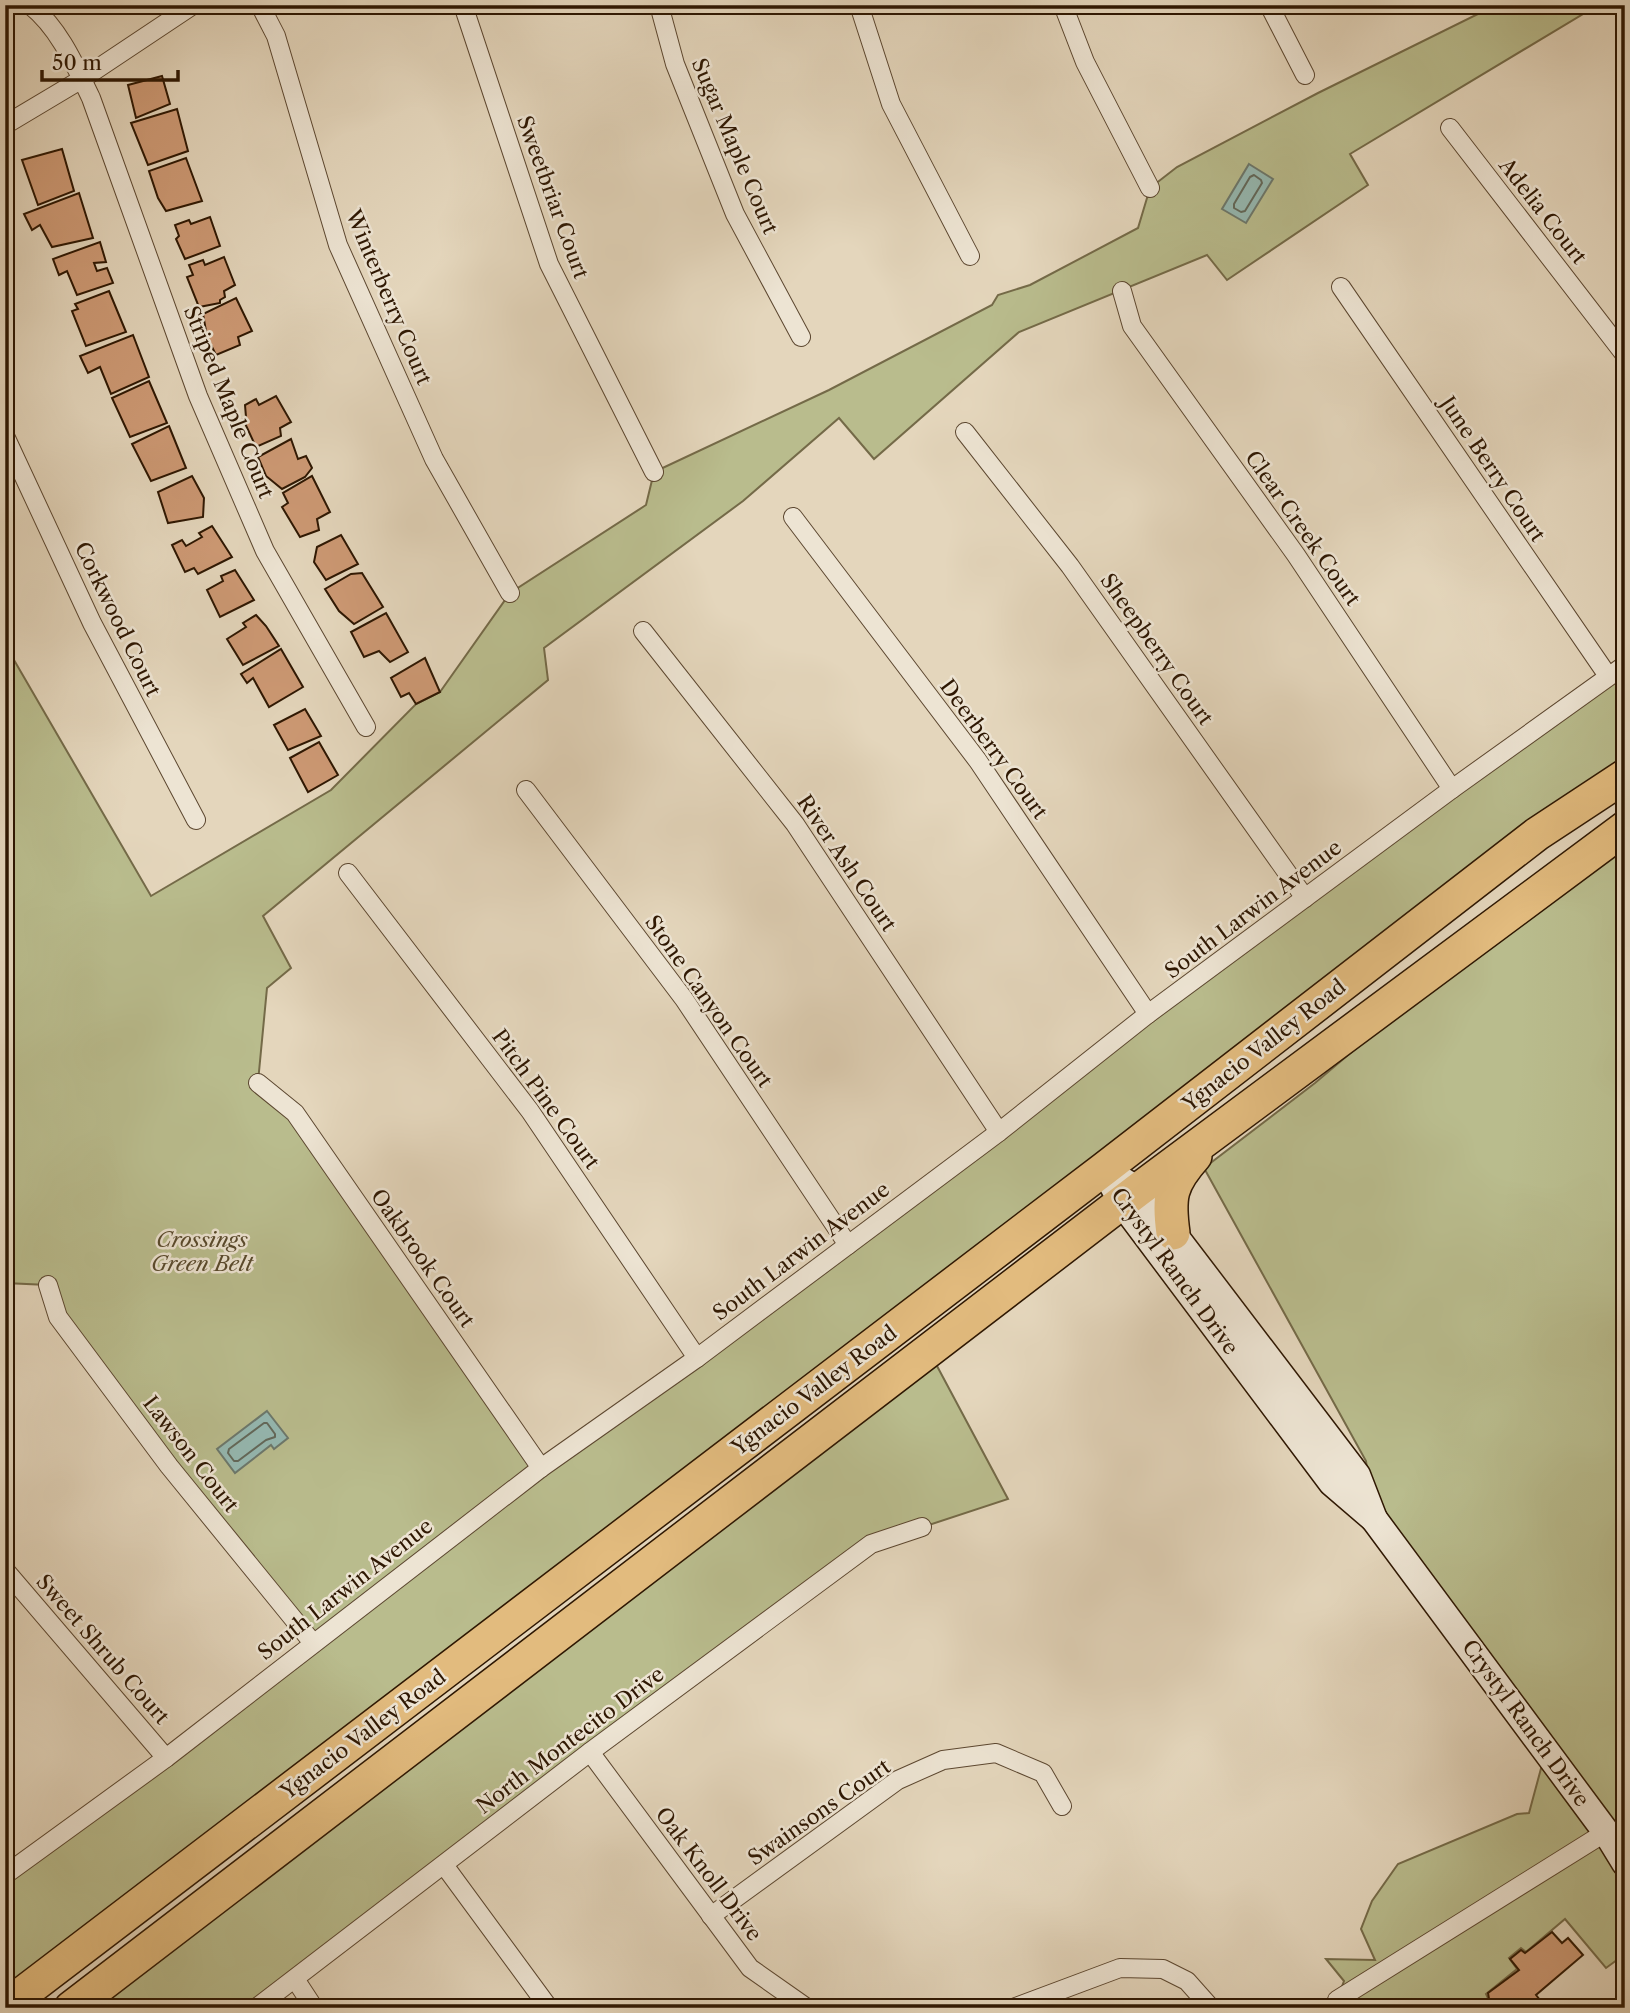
<svg xmlns="http://www.w3.org/2000/svg" width="1630" height="2013" font-family="'Libre Caslon Text',serif">
	<style>
		.green { fill: #b9bc8d; stroke: #746a48; stroke-width: 2 }
		.water { fill: #95b9b2; stroke: #6c786c; stroke-width: 2 }
		.lines { fill: none; stroke-linecap: round; stroke-linejoin: round }
		.shore { stroke: #62685a; stroke-width: 2 }
		.building { fill: #cd9974; stroke: #2e1702; stroke-width: 2 }
		.street-casing { stroke: #5c4730; stroke-width: 20 }
		.secondary-casing { stroke: #2e1702; stroke-width: 29 }
		.highway-casing { stroke: #2e1702; stroke-width: 36 }
		.street { stroke: #ede4d3; stroke-width: 18 }
		.secondary { stroke: #ede4d3; stroke-width: 26 }
		.highway { stroke: #e2bb7e; stroke-width: 33 }
		.labels { text-anchor: middle; dominant-baseline: central; stroke-width: 5; stroke-linejoin: round; paint-order: stroke }
		.street-label { font-size: 21px; fill: #2e1702; stroke: #ede4d3 }
		.park-label { font-size: 21px; font-style: italic; fill: #58492c; stroke: #ede4d3 }
	</style>
	<rect width="100%" height="100%" fill="#e4d6bc"/>
	<filter id="stains"><feTurbulence type="fractalNoise" baseFrequency=".00286" numOctaves="4"/><feColorMatrix values="0 0 0 0 .2 0 0 0 0 .09 0 0 0 0 .02 0 0 0 .5 -.17"/></filter>
	<radialGradient id="worn" r=".72"><stop offset=".6" stop-color="#630" stop-opacity="0"/><stop offset="1" stop-color="#630" stop-opacity=".3"/></radialGradient>
	<g class="green">
		<polygon points="1496,5 1598,5 1350,154 1368,185 1227,280 1207,255 1019,332 874,459 839,418 743,501 544,648 548,680 263,916 291,968 267,988 258,1082 295,1113 541,1467 1625,665 1625,776 5,2007 5,1875 313,1643 58,1317 48,1285 5,1283 5,664 14,660 151,896 331,790 416,704 440,692 510,593 646,505 654,472 829,390 992,305 998,295 1030,285 1138,228 1150,188 1177,167 1318,93"/>
		<polygon points="1625,828 1625,1954 1606,1968 1565,1919 1526,1952 1521,1948 1509,1958 1517,1969 1486,1994 1488,1998 1477,2008 1341,2008 1337,2000 1344,1981 1326,1959 1375,1960 1361,1929 1372,1901 1398,1864 1517,1814 1529,1813 1546,1750 1374,1519 1366,1461 1204,1168 1315,1083 1543,890"/>
		<polygon points="929,1351 1008,1499 871,1544 256,2008 71,2008"/>
	</g>
	<g class="water">
		<polygon points="1249,164 1273,179 1246,223 1222,209"/>
		<polygon points="267,1411 288,1438 274,1449 271,1445 235,1473 217,1449"/>
	</g>
	<g class="lines">
		<g class="shore">
			<polygon points="1254,175 1261,180 1262,183 1245,211 1241,212 1234,208 1234,204 1250,177"/>
			<polygon points="264,1423 267,1423 275,1434 275,1437 266,1440 238,1461 234,1461 228,1453 229,1449"/>
		</g>
	</g>
	<g class="building">
		<polygon points="162,76 170,104 136,118 128,85"/>
		<polygon points="177,109 188,151 148,165 131,123"/>
		<polygon points="62,149 74,191 38,205 22,160"/>
		<polygon points="186,158 202,201 166,211 158,198 149,171"/>
		<polygon points="79,193 93,238 52,247 40,225 32,230 24,214"/>
		<polygon points="210,217 220,246 185,259 176,239 179,236 175,225 189,220 191,224"/>
		<polygon points="100,242 106,262 94,263 97,271 107,268 113,283 77,295 67,271 59,275 53,259"/>
		<polygon points="224,257 235,285 224,291 225,297 220,300 220,303 199,307 187,277 193,275 189,265 203,260 205,265"/>
		<polygon points="109,291 126,332 86,346 72,311 78,309 75,304"/>
		<polygon points="236,298 252,331 238,337 240,345 216,355 207,337 203,314"/>
		<polygon points="133,335 149,377 111,394 100,367 88,373 80,356"/>
		<polygon points="149,381 167,423 130,437 112,398"/>
		<polygon points="276,396 291,422 280,428 281,436 256,447 243,419 246,417 245,405 256,399 259,405"/>
		<polygon points="169,426 186,468 151,481 132,444"/>
		<polygon points="291,439 298,459 306,456 312,468 305,477 282,489 266,476 258,457"/>
		<polygon points="192,476 204,498 203,517 168,523 158,492"/>
		<polygon points="312,476 330,512 317,519 319,530 300,537 282,507 288,503 283,493"/>
		<polygon points="212,526 232,557 198,574 194,568 185,572 172,545 182,540 186,546 202,537 199,533"/>
		<polygon points="341,535 358,564 326,580 314,562 317,547"/>
		<polygon points="235,570 254,600 220,617 207,590 223,581 221,576"/>
		<polygon points="362,573 383,607 354,624 339,611 325,589 351,574"/>
		<polygon points="386,613 408,652 390,662 379,651 364,657 351,632"/>
		<polygon points="256,615 266,626 279,646 243,665 227,639 246,627 243,623"/>
		<polygon points="281,649 303,687 269,707 253,678 247,683 241,674"/>
		<polygon points="425,658 440,692 416,704 409,693 401,697 391,678"/>
		<polygon points="305,709 321,736 288,750 274,725"/>
		<polygon points="319,742 338,775 308,792 290,758"/>
		<polygon points="1552,1932 1562,1943 1568,1938 1583,1955 1536,1995 1544,2005 1541,2008 1481,2008 1489,1999 1488,1993 1519,1970 1510,1959 1521,1950 1525,1953"/>
	</g>
	<g class="lines">
		<g class="street-casing">
			<g id="street">
				<path d="M30 5C59 28 75 65 91 98L198 396 265 551 366 727"/>
				<polyline points="260,5 276,36 338,245 434,459 510,593"/>
				<polyline points="463,5 549,264 654,472"/>
				<polyline points="659,5 675,64 735,214 801,337"/>
				<polyline points="859,5 891,104 970,256"/>
				<polyline points="1063,5 1085,62 1150,188"/>
				<polyline points="1269,5 1305,75"/>
				<polyline points="5,125 82,79 193,5"/>
				<polyline points="1450,128 1625,355"/>
				<polyline points="1341,287 1608,676"/>
				<polyline points="1122,291 1132,326 1296,555 1452,789"/>
				<polyline points="965,432 1070,566 1305,898"/>
				<polyline points="5,436 92,623 196,820"/>
				<polyline points="793,517 978,761 1148,1014"/>
				<polyline points="643,631 795,824 999,1132"/>
				<polyline points="526,790 684,999 848,1245"/>
				<polyline points="348,873 530,1111 697,1358"/>
				<polyline points="258,1083 295,1113 541,1468"/>
				<polyline points="48,1285 58,1317 169,1466 313,1643"/>
				<polyline points="5,1570 166,1758"/>
				<polyline points="590,1752 750,1968 807,2008"/>
				<polyline points="444,1865 549,2008"/>
				<polyline points="5,1875 166,1758 541,1468 697,1358 999,1132 1148,1014 1452,789 1625,665"/>
				<polyline points="711,1916 898,1780 943,1760 996,1753 1043,1773 1062,1806"/>
				<polyline points="295,1979 314,2008"/>
				<polyline points="1337,2000 1606,1832"/>
				<polyline points="256,2008 590,1752 871,1544 922,1527"/>
				<polyline points="1013,2008 1120,1968 1163,1969 1187,1981 1211,2008"/>
			</g>
		</g>
		<g class="secondary-casing">
			<g id="secondary">
				<polygon points="1104,1169 1138,1190 1156,1211 1357,1475 1374,1519 1332,1483 1122,1203"/>
				<polyline points="1374,1519 1606,1832 1625,1863"/>
			</g>
		</g>
		<g class="highway-casing">
			<g id="highway">
				<path d="M1173 1233C1168 1197 1170 1184 1195 1156"/>
				<polyline points="5,2007 1104,1169 1537,834 1625,776"/>
				<polyline points="71,2008 1138,1190 1625,828"/>
			</g>
		</g>
		<use href="#street" class="street"/>
		<use href="#secondary" class="secondary"/>
		<use href="#highway" class="highway"/>
	</g>
	<g class="labels">
		<g class="street-label">
			<text transform="translate(735 146) rotate(67)">Sugar Maple Court</text>
			<text transform="translate(553 197) rotate(70)">Sweetbriar Court</text>
			<text transform="translate(1543 211) rotate(52)">Adelia Court</text>
			<text transform="translate(389 297) rotate(67)">Winterberry Court</text>
			<text transform="translate(229 402) rotate(68)">Striped Maple Court</text>
			<text transform="translate(1493 469) rotate(56)">June Berry Court</text>
			<text transform="translate(1303 528) rotate(55)">Clear Creek Court</text>
			<text transform="translate(118 619) rotate(64)">Corkwood Court</text>
			<text transform="translate(1157 649) rotate(55)">Sheepberry Court</text>
			<text transform="translate(994 749) rotate(54)">Deerberry Court</text>
			<text transform="translate(847 863) rotate(56)">River Ash Court</text>
			<text transform="translate(1253 909) rotate(-37)">South Larwin Avenue</text>
			<text transform="translate(709 1001) rotate(55)">Stone Canyon Court</text>
			<text transform="translate(1264 1045) rotate(-38)">Ygnacio Valley Road</text>
			<text transform="translate(546 1099) rotate(54)">Pitch Pine Court</text>
			<text transform="translate(801 1251) rotate(-37)">South Larwin Avenue</text>
			<text transform="translate(423 1258) rotate(55)">Oakbrook Court</text>
			<text transform="translate(1175 1271) rotate(54)">Crystyl Ranch Drive</text>
			<text transform="translate(814 1390) rotate(-37)">Ygnacio Valley Road</text>
			<text transform="translate(191 1454) rotate(52)">Lawson Court</text>
			<text transform="translate(345 1589) rotate(-38)">South Larwin Avenue</text>
			<text transform="translate(103 1649) rotate(49)">Sweet Shrub Court</text>
			<text transform="translate(1526 1723) rotate(54)">Crystyl Ranch Drive</text>
			<text transform="translate(363 1734) rotate(-37)">Ygnacio Valley Road</text>
			<text transform="translate(570 1740) rotate(-37)">North Montecito Drive</text>
			<text transform="translate(819 1812) rotate(-35)">Swainsons Court</text>
			<text transform="translate(709 1874) rotate(53)">Oak Knoll Drive</text>
		</g>
		<g class="park-label">
			<text x="202" y="1239">Crossings<tspan x="202" dy="24">Green Belt</tspan></text>
		</g>
	</g>
	<rect width="1630" height="2013" fill="none" stroke="#e4d6bc" stroke-width="28"/>
	<rect x="7" y="7" width="1616" height="1999" fill="none" stroke="#2e1702" stroke-width="3.5"/>
	<rect x="14" y="14" width="1602" height="1985" fill="none" stroke="#2e1702" stroke-width="2"/>
	<path d="M42 70v10h136v-10" fill="none" stroke="#2e1702" stroke-width="3.5"/>
	<text x="52" y="70" font-size="21" fill="#2e1702" stroke="#ede4d3" stroke-width="5" paint-order="stroke">50 m</text>
	<rect width="100%" height="100%" filter="url(#stains)"/>
	<rect width="100%" height="100%" fill="url(#worn)"/>
</svg>
